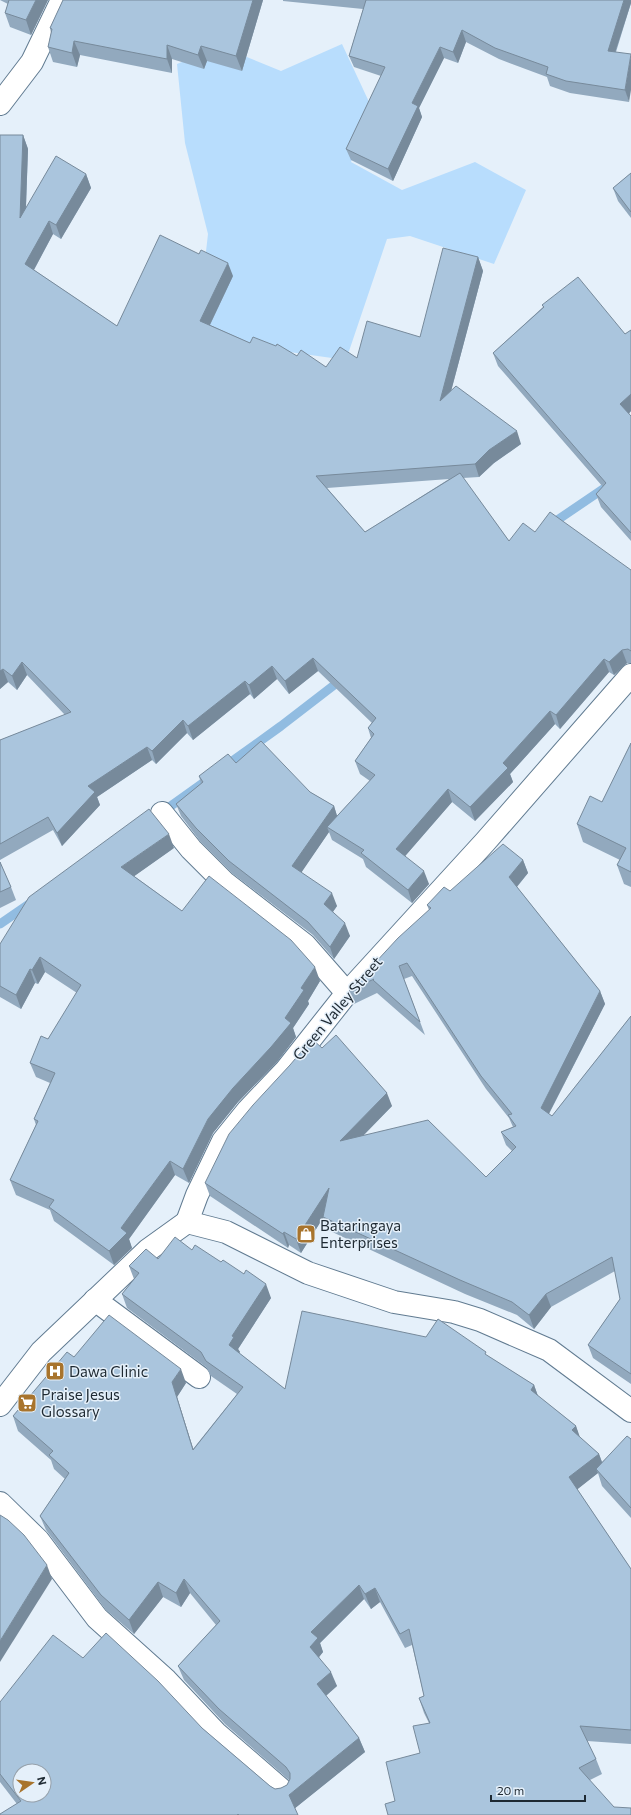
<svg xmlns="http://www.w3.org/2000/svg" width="631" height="1815" font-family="Commissioner,sans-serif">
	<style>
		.green { fill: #b8ddfd }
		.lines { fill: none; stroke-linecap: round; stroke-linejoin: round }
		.stream { stroke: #91bce1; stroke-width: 9 }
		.minor-casing { stroke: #617b91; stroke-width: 24 }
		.minor { stroke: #fff; stroke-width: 22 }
		.wall { fill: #92a9be; fill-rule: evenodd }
		.shaded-wall { fill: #778a9b }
		.building { fill: #aac5dd; stroke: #778a9b; fill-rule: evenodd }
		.labels { text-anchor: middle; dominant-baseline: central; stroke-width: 3; stroke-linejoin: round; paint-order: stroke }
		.street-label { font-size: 15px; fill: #1e2932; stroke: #e5f0fa }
		.poi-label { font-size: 15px; fill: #1e2932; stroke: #e5f0fa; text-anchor: start }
	</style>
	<rect width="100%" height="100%" fill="#e5f0fa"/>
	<polygon class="green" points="342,44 370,104 351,162 402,190 475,162 526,190 494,264 410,236 387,239 346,360 196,339 208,234 185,143 177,64 220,46 281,71"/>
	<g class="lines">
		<g class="stream">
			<polyline points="550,525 609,485"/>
			<polyline points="224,767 281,726 342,679"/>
			<polyline points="161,813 203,783"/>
			<polyline points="0,924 32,902"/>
		</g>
		<g class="minor-casing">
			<g id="minor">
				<polyline points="0,104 32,62 62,0"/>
				<polyline points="162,813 191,849 225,883 305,945 347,993"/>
				<polyline points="187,1222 197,1195 223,1141 248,1110 286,1070 347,993 485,842 631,675"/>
				<polyline points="187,1222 226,1232 308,1273 394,1302 454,1312 480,1320 549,1350 631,1411"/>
				<polyline points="95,1300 199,1377"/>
				<polyline points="0,1405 41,1352 148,1250 187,1222"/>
				<polyline points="0,1503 38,1540 97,1618 166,1680 216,1733 283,1791"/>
			</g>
		</g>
		<use href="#minor" class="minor"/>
	</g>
	<g class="wall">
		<polygon points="0,0 48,0 31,35 10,27 5,13 8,4"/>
		<polygon points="63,0 263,0 242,71 207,61 204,69 172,59 172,73 80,55 77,67 53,62 48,47 51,33 50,28"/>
		<polygon points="283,0 631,0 631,3 616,52 629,102 570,93 550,86 547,77 499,59 466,42 458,63 444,58 419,108 422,117 393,181 351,160 346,149 381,76 354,67 349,56 363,9 283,1"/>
		<path d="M0 135H23L28 149 26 208 86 174 91 188 61 239 53 234 34 270 117 326 233 276 210 325 250 343 297 356 326 367 357 358 420 337 478 257 483 271 451 391 521 444 494 463 479 477 463 478 509 541 535 532 631 570V663H627L614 675 609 672 560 729 555 724 510 774 513 782 475 821 452 802 405 856 429 884 412 903 366 867 363 859 332 840 329 832 301 872 337 906 333 912 350 936 334 959 313 935 233 874 200 841 181 816 176 804 201 784 199 776 236 763 310 792 334 806 337 816 370 781 360 774 355 761 371 738 368 728 372 723 318 671 289 694 277 679 254 699 250 694 193 740 187 733 156 764 152 760 97 797 100 805 62 846 53 830 0 860V740L65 715 27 675 17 690 8 682 0 689ZM449 479 365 532 327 488Z"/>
		<polygon points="631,173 631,218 618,201 613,188"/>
		<polygon points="542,305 625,334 631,330 631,411 629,414 631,416 631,541 601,507 596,494 603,487 498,366 493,353 543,307"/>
		<polygon points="631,743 631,887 624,884 617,865 620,860 583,842 577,824 602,802"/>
		<polygon points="174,848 134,876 182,911 320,981 308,1001 309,1004 293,1028 296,1037 277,1062 238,1102 213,1133 189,1183 175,1175 129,1239 132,1248 114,1265 54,1221 50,1210 16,1195 10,1180 36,1125 34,1119 50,1083 36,1077 30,1063 48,1039 77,993 45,972 38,984 35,983 21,1009 0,997 0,944"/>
		<polygon points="523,860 528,873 517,887 600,991 605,1004 549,1114 552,1116 631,1016 631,1384 593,1358 588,1345 620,1299 615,1271 551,1307 534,1329 517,1315 465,1294 328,1230 323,1218 301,1253 289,1245 288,1248 210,1196 205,1183 322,1048 392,1106 363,1136 486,1177 512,1151 506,1145 501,1132 513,1127 509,1118 486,1089 412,976 404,979 425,1035 377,993 354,1004 349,991 429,910 427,905 450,891"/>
		<polygon points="0,862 11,887 16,900 0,908"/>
		<polygon points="192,1250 271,1298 238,1349 240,1352 239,1353 285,1389 488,1356 534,1385 538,1396 576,1426 579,1437 599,1454 602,1462 631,1439 631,1518 602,1486 598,1473 577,1489 631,1569 631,1744 587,1741 596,1759 602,1774 590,1780 395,1801 420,1753 429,1723 424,1713 419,1698 424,1696 412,1645 405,1648 380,1602 371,1609 364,1599 320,1643 323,1652 319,1657 337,1686 326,1696 359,1738 365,1752 295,1808 17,1804 0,1782 0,1702 83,1658 202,1728 270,1786 275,1789 281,1788 287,1785 289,1780 225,1724 184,1680 178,1666 216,1625 190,1593 181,1607 163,1597 134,1634 106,1610 46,1530 40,1516 65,1479 54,1469 51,1460 18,1431 13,1416 74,1357 186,1383 177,1397 193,1449 237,1394 211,1376 206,1367 127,1308 122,1294 134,1279 129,1266"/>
	</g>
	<g class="shaded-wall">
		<polygon points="36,0 48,0 31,35 26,20"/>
		<polygon points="253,0 263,0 242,71 236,56"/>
		<polygon points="624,0 631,0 631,3 612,62 608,51"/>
		<polygon points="462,30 466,42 458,63 453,52"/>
		<polygon points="74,41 80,55 77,67 72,53"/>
		<polygon points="167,45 172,59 172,73 167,59"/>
		<polygon points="201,46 207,61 204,69 198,55"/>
		<polygon points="440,47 444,58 419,108 422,117 393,181 388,169 412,103"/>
		<polygon points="631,54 631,90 629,102 625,90"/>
		<polygon points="23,135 28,149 25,231 20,218"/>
		<polygon points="86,174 91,188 61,239 56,225"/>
		<polygon points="49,221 53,234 30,277 25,264"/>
		<polygon points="478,257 483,271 445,414 440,401"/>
		<polygon points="228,263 233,276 205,335 200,321"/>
		<polygon points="631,394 631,411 625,417 620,404"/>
		<polygon points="517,431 521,444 494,463 479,477 475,464 489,450"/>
		<polygon points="622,650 627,663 614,675 609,662"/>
		<polygon points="313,658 318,671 289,694 285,681"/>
		<polygon points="604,659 609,672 560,729 556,715"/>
		<polygon points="22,662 27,675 17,690 12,676"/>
		<polygon points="272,666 277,679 254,699 249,685"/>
		<polygon points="3,669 8,682 0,689 0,671"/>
		<polygon points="245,681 250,694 193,740 188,726"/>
		<polygon points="550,711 555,724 510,774 513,782 475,821 470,807 503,763"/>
		<polygon points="183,720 187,733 156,764 152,751"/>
		<polygon points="147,747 152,760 97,797 100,805 62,846 57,833 88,786"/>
		<polygon points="448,789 452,802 400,862 396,849"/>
		<polygon points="334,806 338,819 327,827 329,832 297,879 292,866"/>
		<polygon points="169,834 174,848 126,882 121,867"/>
		<polygon points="523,860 528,873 514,890 509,877"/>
		<polygon points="424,871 429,884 412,903 408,890"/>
		<polygon points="332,893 337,906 329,917 324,904"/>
		<polygon points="345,923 350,936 334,959 330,947"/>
		<polygon points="40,957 45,972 38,984 32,970"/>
		<polygon points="315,967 320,981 308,1001 309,1004 293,1028 296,1037 277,1062 238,1102 213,1133 189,1183 183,1169 208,1119 285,1018 301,988"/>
		<polygon points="30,969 35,983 21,1009 16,995"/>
		<polygon points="600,991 605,1004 545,1121 541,1108"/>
		<polygon points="387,1093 392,1106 345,1154 340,1141"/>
		<polygon points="170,1161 175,1175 129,1239 132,1248 114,1265 109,1251 121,1228"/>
		<polygon points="329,1188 323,1217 323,1218 301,1253 296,1239"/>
		<polygon points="284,1232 289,1245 288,1248 283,1234"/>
		<polygon points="266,1284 271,1298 238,1349 240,1352 234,1360 229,1345 232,1336"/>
		<polygon points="546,1294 551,1307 534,1329 529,1315"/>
		<polygon points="181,1369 186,1383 177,1397 198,1464 193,1450 172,1382"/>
		<polygon points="534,1385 539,1399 531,1390"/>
		<polygon points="576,1426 581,1440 572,1430"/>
		<polygon points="599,1454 604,1468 596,1469 598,1473 574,1492 569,1477"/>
		<polygon points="47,1565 52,1579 0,1662 0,1641"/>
		<polygon points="184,1579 190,1593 181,1607 176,1593"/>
		<polygon points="158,1582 163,1597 134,1634 129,1620"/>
		<polygon points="359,1585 364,1599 320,1643 323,1652 315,1662 310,1647 311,1632"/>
		<polygon points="375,1588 380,1602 371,1609 365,1594"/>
		<polygon points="331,1672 337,1686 322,1699 317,1684"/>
		<polygon points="359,1738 365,1752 294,1809 289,1795"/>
	</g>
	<g class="building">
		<polygon points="9,0 36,0 26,20 5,13"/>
		<polygon points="63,0 253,0 236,56 201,46 198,55 167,45 167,59 74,41 72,53 48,47 52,29 50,28"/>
		<polygon points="366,0 624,0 608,51 631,54 625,90 566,81 546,74 548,67 495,48 462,30 453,52 440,47 412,103 418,106 388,169 346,149 385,67 349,56"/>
		<polygon points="0,135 23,135 20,218 56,156 86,174 56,225 49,221 25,264 117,326 160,235 199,254 201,250 228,263 200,321 250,343 253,337 276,346 277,344 297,356 301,350 326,367 340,347 357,358 367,321 420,337 443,248 478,257 440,401 456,386 517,431 489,450 475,464 316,476 365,532 460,473 509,541 523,523 535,532 550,512 631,570 631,651 628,649 622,650 609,662 604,659 556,715 550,711 503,763 508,768 470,807 448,789 396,849 424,871 408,890 361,853 364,850 327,827 375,775 355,761 374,734 368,728 376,718 313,658 285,681 272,666 249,685 245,681 188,726 183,720 152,751 147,747 88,786 95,792 57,833 48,817 0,844 0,740 71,712 22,662 12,676 3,669 0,671"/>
		<polygon points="631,173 631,212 613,188"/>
		<polygon points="578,277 625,334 631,330 631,394 620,404 631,416 631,533 596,494 606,483 493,353 544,307 542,305"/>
		<polygon points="261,741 310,792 334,806 292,866 332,893 324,904 345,923 330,947 308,922 229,861 196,828 176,804 203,782 199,776 228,754 236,763"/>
		<polygon points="631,743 631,872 617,865 626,848 577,824 590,796 602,802"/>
		<polygon points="149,809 169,834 121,867 182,911 209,876 291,940 315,967 301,988 304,990 285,1018 291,1023 271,1047 233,1088 208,1119 183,1169 170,1161 121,1228 127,1233 109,1251 49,1207 54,1200 10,1180 38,1121 34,1119 55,1073 30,1063 41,1036 48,1039 81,985 40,957 32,970 30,969 16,995 0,986 0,944 29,897"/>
		<polygon points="503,844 523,860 509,877 600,991 541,1108 552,1116 631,1016 631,1374 588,1345 620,1299 612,1257 546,1294 529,1315 512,1302 460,1280 323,1217 329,1188 296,1239 284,1232 283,1234 205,1183 229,1134 253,1105 290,1065 312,1039 322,1048 336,1035 387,1093 340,1141 428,1120 486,1177 516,1147 501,1132 516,1126 508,1115 512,1114 481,1076 407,963 399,966 420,1022 373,980 374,979 349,991 398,938 431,908 427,905 444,887 450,891"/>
		<polygon points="0,862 11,887 0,892"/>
		<path d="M175 1237 192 1250 195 1245 221 1262 223 1260 244 1274 246 1270 266 1284 232 1336 234 1337 229 1345 285 1389 302 1311 426 1337 438 1319 486 1352 485 1354 534 1385 531 1390 576 1426 572 1430 599 1454 569 1477 631 1569V1730L580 1726 596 1759 579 1768 614 1807 631 1808V1815H388L385 1804 395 1801 386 1762 420 1753 413 1726 430 1723 419 1698 424 1696 409 1629 400 1634 375 1588 365 1594 359 1585 311 1632 318 1638 310 1647 331 1672 317 1684 359 1738 289 1795 298 1815H239L238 1814 237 1815H0V1814L21 1801 0 1774V1702L53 1635 83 1658 106 1633 158 1681 202 1728 270 1786 275 1789 281 1788 287 1785 290 1779V1773L286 1767 219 1709 178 1666 220 1621 184 1579 176 1593 158 1582 129 1620 101 1595 40 1516 69 1473 49 1455 53 1451 13 1416 67 1352 74 1357 109 1315 181 1369 172 1382 193 1450 243 1387 206 1361 201 1352 122 1294 139 1273 129 1266 146 1249 158 1259ZM20 1771H44V1795H20Z"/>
		<polygon points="627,1436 631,1439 631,1508 596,1469"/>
		<polygon points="0,1515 8,1520 24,1535 47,1565 0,1641"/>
	</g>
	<defs>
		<g id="shop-square" transform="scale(1)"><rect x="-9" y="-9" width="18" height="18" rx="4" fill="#a8742d" stroke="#e5f0fa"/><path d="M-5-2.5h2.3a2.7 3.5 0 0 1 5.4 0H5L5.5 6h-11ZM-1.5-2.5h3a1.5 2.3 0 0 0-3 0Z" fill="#fff"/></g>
		<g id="hospital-square" transform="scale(1)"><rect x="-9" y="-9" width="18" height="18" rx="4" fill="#a8742d" stroke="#e5f0fa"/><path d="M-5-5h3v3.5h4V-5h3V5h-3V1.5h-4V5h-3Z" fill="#fff"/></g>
		<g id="supermarket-square" transform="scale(1)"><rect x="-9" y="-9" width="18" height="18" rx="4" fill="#a8742d" stroke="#e5f0fa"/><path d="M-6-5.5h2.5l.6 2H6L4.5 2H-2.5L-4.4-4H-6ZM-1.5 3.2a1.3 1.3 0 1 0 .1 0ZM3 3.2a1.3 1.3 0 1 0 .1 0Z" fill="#fff"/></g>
	</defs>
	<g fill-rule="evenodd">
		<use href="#shop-square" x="306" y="1234"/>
		<use href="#hospital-square" x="55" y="1371"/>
		<use href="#supermarket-square" x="27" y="1403"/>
	</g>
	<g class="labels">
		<g class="street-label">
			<text transform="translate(337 1008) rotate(-50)">Green Valley Street</text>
		</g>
		<g class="poi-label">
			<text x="320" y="1225">Bataringaya<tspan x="320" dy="17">Enterprises</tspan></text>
			<text x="69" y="1371">Dawa Clinic</text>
			<text x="41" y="1394">Praise Jesus<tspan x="41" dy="17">Glossary</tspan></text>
		</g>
	</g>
	<g transform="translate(32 1783) rotate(77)"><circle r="19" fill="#e5f0fa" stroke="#95a0aa"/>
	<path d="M0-3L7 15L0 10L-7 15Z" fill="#a8742d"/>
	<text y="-6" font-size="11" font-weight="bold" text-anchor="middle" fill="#1e2932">N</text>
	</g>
	<path d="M491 1795v6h94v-6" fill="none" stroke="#1e2932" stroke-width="2"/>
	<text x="497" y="1795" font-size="12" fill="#1e2932" stroke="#e5f0fa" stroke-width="3" paint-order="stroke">20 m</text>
</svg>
